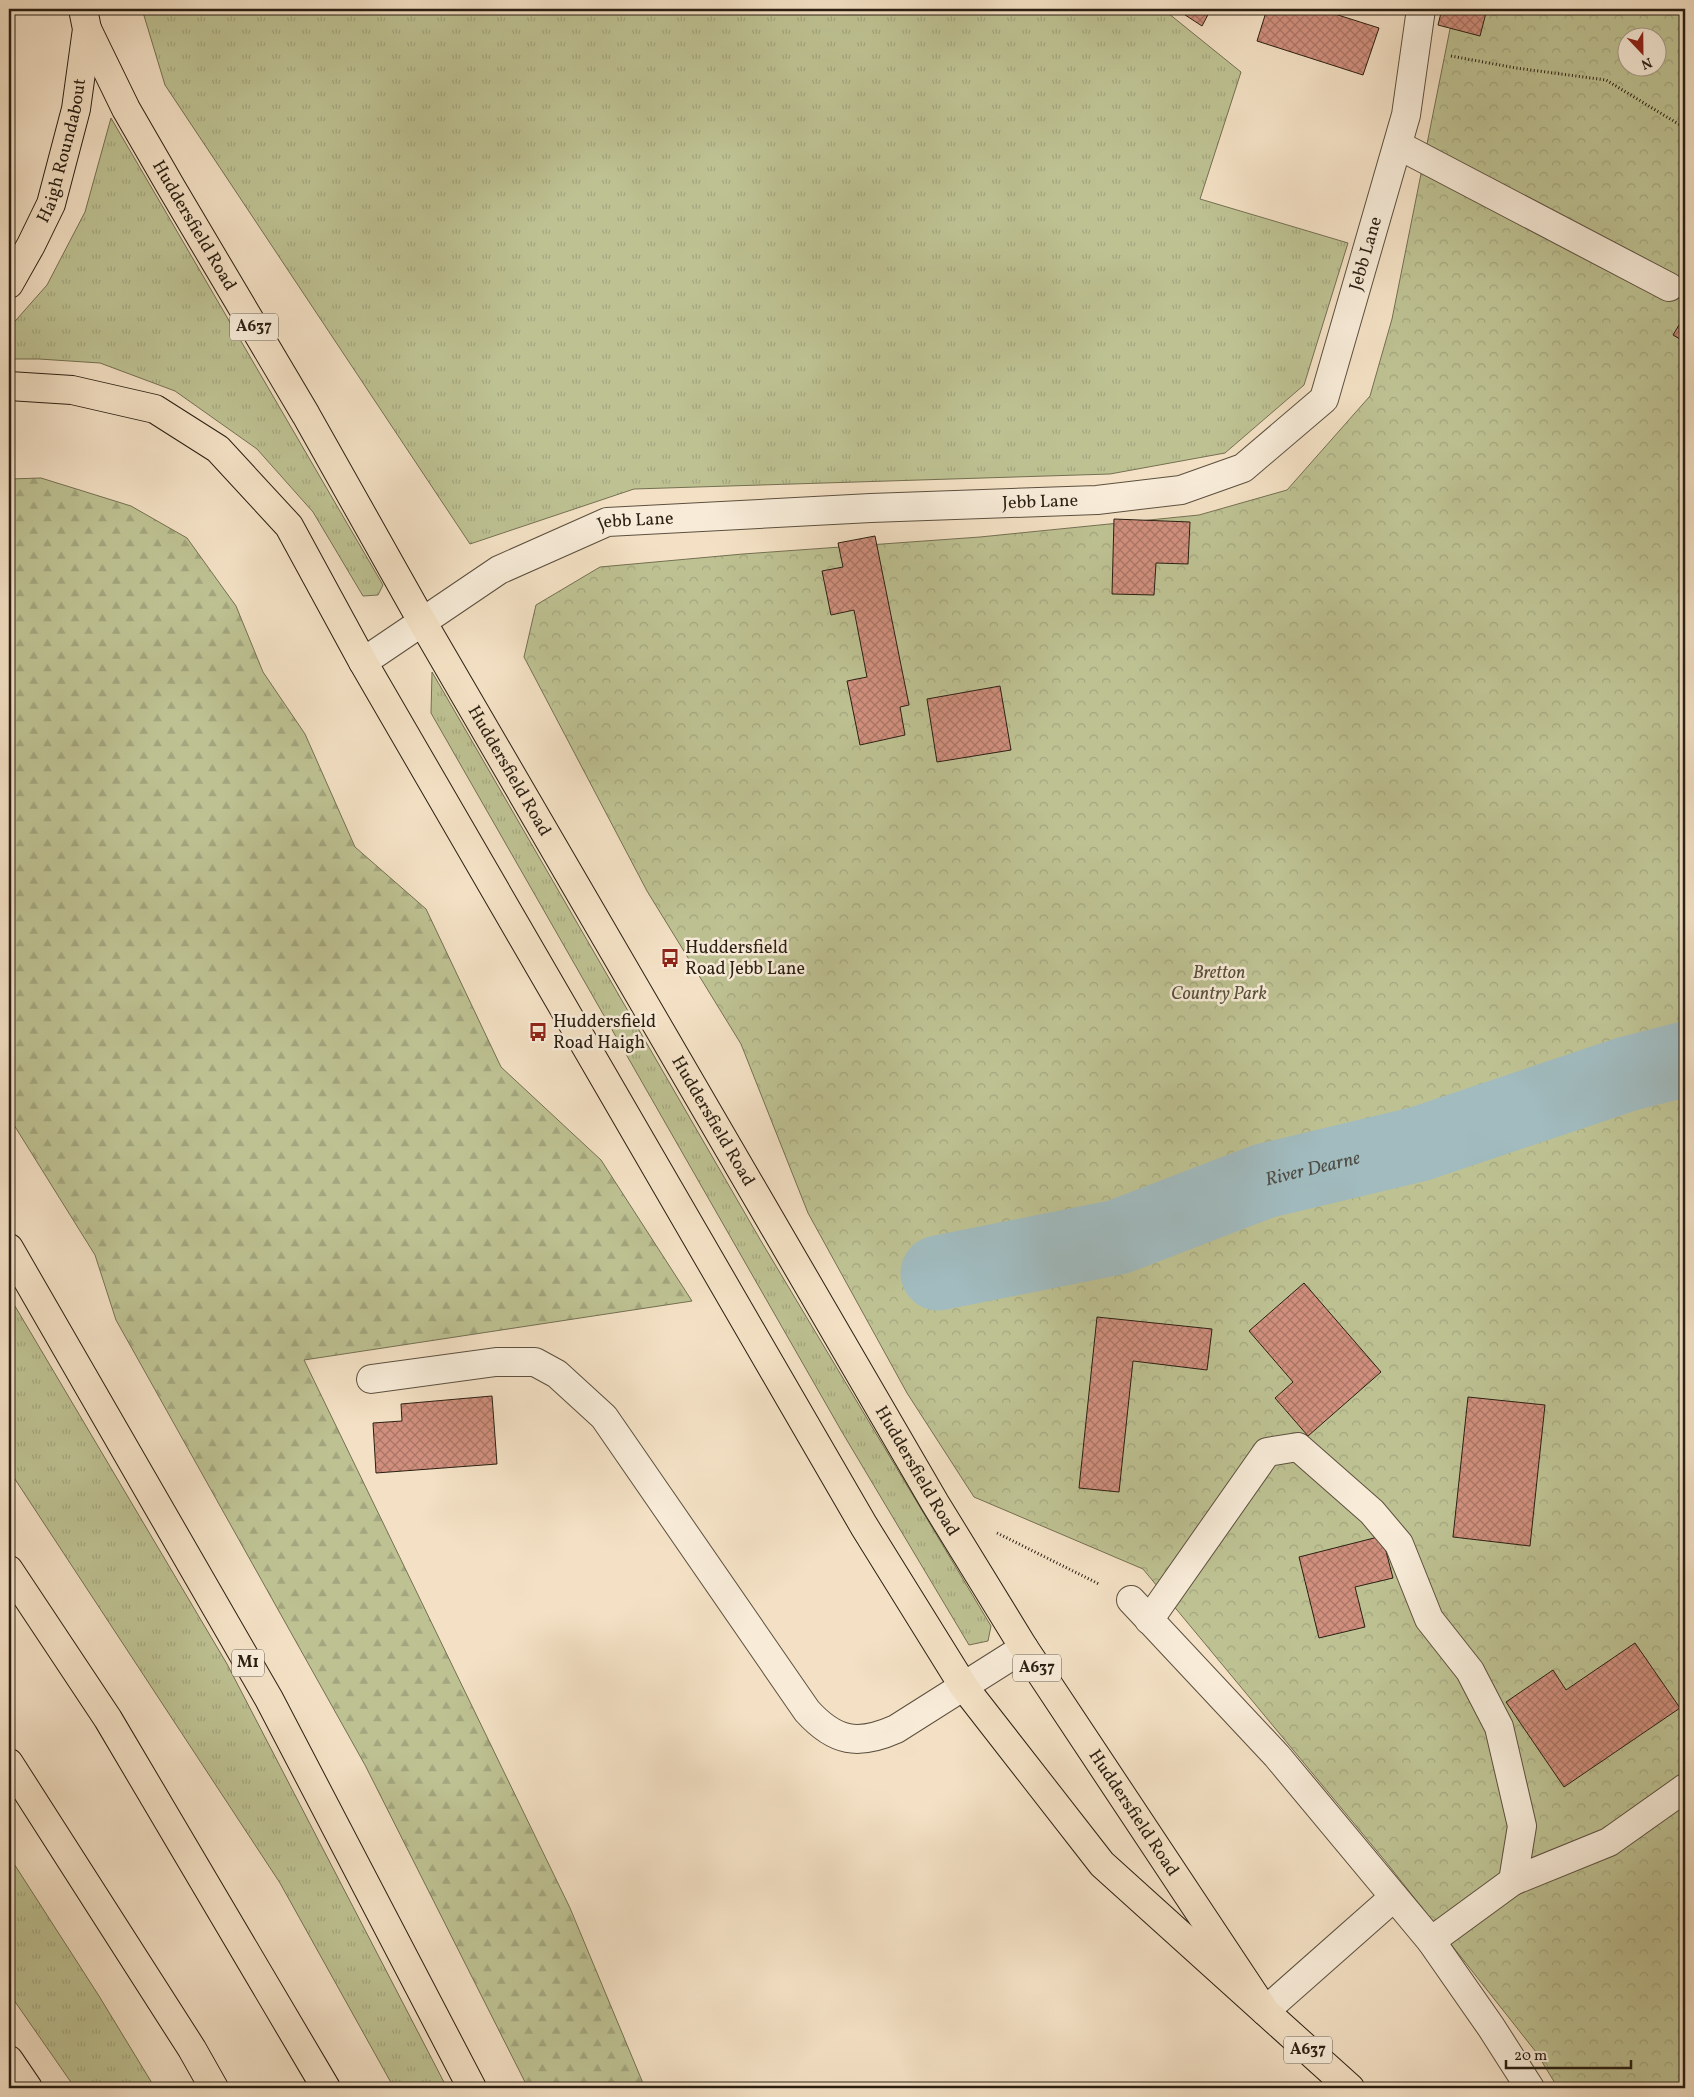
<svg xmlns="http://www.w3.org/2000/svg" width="1694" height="2097" font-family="Vollkorn,serif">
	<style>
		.grass { fill: url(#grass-tufts); stroke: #747052 }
		.forest { fill: url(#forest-firs); stroke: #747052 }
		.park { fill: url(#park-crowns); stroke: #747052; fill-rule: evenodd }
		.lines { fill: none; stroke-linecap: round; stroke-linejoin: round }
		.river { stroke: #a1bbbf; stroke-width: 75 }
		.building { fill: url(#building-cross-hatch); stroke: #2a1f12 }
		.minor-casing { stroke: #5c503f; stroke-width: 30 }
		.highway-casing { stroke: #2a1f12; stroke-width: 30 }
		.path { stroke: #2a1f12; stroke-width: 3; stroke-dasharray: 1 2.5; stroke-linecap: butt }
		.minor { stroke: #f8ecd9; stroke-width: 28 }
		.highway { stroke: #f4e1c5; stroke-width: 28 }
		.labels { text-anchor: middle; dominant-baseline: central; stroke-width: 5; stroke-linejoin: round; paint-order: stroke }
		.shield { fill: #f8ecd9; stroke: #685c4e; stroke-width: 1 }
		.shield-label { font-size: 16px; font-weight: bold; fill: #2a1f12 }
		.street-label { font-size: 18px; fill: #2a1f12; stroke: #f8ecd9 }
		.poi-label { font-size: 18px; fill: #2a1f12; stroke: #f8ecd9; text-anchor: start }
		.park-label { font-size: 18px; font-style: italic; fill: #565039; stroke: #f8ecd9 }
		.water-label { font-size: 19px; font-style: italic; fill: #4e4e46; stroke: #f8ecd9 }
	</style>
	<defs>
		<pattern id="grass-tufts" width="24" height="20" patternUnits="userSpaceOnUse" patternTransform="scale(1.25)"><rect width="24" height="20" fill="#bec293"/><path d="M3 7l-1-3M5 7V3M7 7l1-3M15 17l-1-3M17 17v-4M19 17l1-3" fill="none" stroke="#a3a67e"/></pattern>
		<pattern id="forest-firs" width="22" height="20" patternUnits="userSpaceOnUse" patternTransform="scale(1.25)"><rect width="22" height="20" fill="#bec293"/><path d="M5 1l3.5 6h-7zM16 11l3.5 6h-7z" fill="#a3a67e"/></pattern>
		<pattern id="park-crowns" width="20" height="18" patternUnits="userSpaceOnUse" patternTransform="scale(1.25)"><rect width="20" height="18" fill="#bec293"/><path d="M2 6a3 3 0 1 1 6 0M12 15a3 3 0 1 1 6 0" fill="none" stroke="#a3a67e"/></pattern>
		<pattern id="building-cross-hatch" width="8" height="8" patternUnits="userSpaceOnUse" patternTransform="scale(1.25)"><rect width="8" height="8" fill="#d1907e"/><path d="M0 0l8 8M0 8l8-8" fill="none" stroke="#aa7566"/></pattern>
	</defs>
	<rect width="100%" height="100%" fill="#f4e1c5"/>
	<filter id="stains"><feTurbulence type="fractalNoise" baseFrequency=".004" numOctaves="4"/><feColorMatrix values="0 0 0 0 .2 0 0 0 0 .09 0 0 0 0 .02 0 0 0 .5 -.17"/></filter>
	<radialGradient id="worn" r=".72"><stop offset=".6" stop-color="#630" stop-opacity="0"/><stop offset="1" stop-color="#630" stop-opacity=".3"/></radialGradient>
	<g class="grass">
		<polygon points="142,9 1163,9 1241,72 1200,199 1348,243 1304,385 1225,453 1110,474 634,489 470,544 165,85"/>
		<polygon points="111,118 383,585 378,595 363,596 313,512 257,449 175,391 100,363 39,359 9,359 9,328 47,285 85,212"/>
		<polygon points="432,672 761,1241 991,1626 988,1641 969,1645 842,1432 431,713"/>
		<polygon points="9,1296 227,1664 447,2088 394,2088 280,1883 9,1470"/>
		<polygon points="9,1856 99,1996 155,2088 75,2088 9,1993"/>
	</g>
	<polygon class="forest" points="41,478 131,506 187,538 236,606 263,672 305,734 355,847 426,909 501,1067 601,1160 692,1301 304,1360 570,1908 645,2088 528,2088 365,1765 116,1320 95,1255 9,1117 9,479"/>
	<path class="park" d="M1454 9H1685V2088H1558L1536 2052 1386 1862 1143 1569 974 1497 907 1393 808 1213 741 1044 647 891 524 657 536 605 600 567 743 554 980 537 1199 515 1287 490 1370 396 1392 319ZM1626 38H1656V68H1626Z"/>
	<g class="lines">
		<path class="river" id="s1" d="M938 1273 1118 1237 1264 1181 1419 1144 1627 1074 1685 1059"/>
	</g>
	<g class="building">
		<polygon points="1176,9 1211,9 1202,26"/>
		<polygon points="1267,9 1319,9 1379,28 1363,75 1257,41"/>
		<polygon points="1442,9 1487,9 1480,36 1438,25"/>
		<polygon points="1685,286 1685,298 1680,295"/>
		<polygon points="1685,315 1685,342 1673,335"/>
		<polygon points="1114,519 1190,522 1188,564 1156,563 1154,595 1112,594"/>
		<polygon points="875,536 909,705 900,707 905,735 860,745 847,681 867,677 854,610 831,615 822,571 843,567 838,543"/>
		<polygon points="1000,686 1011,750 937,762 927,699"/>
		<polygon points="1304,1283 1381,1372 1308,1436 1275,1398 1293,1382 1249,1331"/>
		<polygon points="1097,1317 1212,1329 1207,1370 1133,1361 1119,1492 1079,1488"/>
		<polygon points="492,1396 497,1464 376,1473 373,1423 402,1421 401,1404"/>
		<polygon points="1468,1397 1545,1405 1530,1546 1453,1537"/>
		<polygon points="1382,1536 1393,1578 1355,1587 1365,1627 1319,1638 1299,1557"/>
		<polygon points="1635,1643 1680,1708 1564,1787 1506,1702 1553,1670 1566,1690"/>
	</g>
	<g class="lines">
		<g class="minor-casing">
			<g id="minor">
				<polyline points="1398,145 1669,287"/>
				<path id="s2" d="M363 662 499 570 607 522 871 508 1097 500 1181 490 1243 468 1324 399 1406 115 1421 9"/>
				<path d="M371 1379 496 1362H535L557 1374 604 1417 807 1711C835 1742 858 1746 896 1729L1024 1648"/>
				<polyline points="1131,1600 1277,1756 1431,1941 1491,2027 1530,2088"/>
				<polyline points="1149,1620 1267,1452 1298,1447 1372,1512 1399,1544 1429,1619 1470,1671 1499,1727 1522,1826 1513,1881 1431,1941"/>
				<polyline points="1513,1881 1609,1842 1685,1788"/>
				<polyline points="1265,2011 1394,1897"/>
			</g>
		</g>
		<g class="highway-casing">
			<g id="highway">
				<path id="s3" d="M87 29 126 109 171 187 306 415 423 623 935 1503 1024 1648 1265 2011"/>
				<path id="s4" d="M9 284 31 245 51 204 76 109 87 29 83 9"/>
				<polyline points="9,386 72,390 155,409 218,449 289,526 363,662 864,1526 964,1687 1102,1864 1350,2088"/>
				<polyline points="9,1248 269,1699 472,2088"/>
				<polyline points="9,1570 108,1719 326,2088"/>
				<polyline points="9,1763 192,2049 214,2088"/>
				<polyline points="9,2060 28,2088"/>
			</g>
		</g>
		<g class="path">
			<polyline points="1451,56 1516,68 1606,80 1685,128"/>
			<polyline points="997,1533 1099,1584"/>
		</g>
		<use href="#minor" class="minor"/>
		<use href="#highway" class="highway"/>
	</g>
	<defs>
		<g id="bus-bare" transform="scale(1.5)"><path d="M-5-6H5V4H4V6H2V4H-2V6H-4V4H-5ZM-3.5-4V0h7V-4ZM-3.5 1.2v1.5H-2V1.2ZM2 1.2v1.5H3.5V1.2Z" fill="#8f2418" stroke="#f8ecd9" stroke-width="2.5" paint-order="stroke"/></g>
	</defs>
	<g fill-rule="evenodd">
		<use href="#bus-bare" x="670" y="958"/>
		<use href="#bus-bare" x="538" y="1032"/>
	</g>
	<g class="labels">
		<g class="shield">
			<rect x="230" y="313.5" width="48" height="27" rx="4"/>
			<rect x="232" y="1649.5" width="32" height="27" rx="4"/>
			<rect x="1013" y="1654.5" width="48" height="27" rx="4"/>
			<rect x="1284" y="2036.5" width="48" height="27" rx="4"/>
		</g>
		<g class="shield-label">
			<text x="254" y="327">A637</text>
			<text x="248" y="1663">M1</text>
			<text x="1037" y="1668">A637</text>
			<text x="1308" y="2050">A637</text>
		</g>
		<g class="street-label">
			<text stroke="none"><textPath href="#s4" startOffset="145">Haigh Roundabout</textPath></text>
			<text stroke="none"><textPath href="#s3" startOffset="224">Huddersfield Road</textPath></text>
			<text stroke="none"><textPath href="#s2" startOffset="1181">Jebb Lane</textPath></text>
			<text stroke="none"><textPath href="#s2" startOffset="716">Jebb Lane</textPath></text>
			<text stroke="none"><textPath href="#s2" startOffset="311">Jebb Lane</textPath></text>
			<text stroke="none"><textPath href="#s3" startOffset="854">Huddersfield Road</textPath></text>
			<text stroke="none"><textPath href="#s3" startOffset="1259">Huddersfield Road</textPath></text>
			<text stroke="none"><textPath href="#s3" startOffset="1664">Huddersfield Road</textPath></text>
			<text stroke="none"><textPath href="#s3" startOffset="2069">Huddersfield Road</textPath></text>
		</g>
		<g class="poi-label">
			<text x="685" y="948">Huddersfield<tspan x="685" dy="21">Road Jebb Lane</tspan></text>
			<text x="553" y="1022">Huddersfield<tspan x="553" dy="21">Road Haigh</tspan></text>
		</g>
		<g class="park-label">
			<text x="1219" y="973">Bretton<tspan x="1219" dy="21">Country Park</tspan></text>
		</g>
		<g class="water-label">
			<text stroke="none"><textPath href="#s1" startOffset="390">River Dearne</textPath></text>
		</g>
	</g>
	<rect width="1694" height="2097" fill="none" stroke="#f4e1c5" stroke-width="30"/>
	<rect x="10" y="10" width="1674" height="2077" fill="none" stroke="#2a1f12" stroke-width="2.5"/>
	<rect x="15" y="15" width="1664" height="2067" fill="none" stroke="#2a1f12"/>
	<g transform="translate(1642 52) rotate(158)"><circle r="24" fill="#f8ecd9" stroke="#a69a89"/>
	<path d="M0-4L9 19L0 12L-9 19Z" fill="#8f2418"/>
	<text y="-8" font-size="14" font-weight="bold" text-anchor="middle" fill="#2a1f12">N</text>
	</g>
	<path d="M1506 2060v8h125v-8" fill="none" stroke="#2a1f12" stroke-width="2.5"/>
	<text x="1514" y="2060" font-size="15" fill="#2a1f12" stroke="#f8ecd9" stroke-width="4" paint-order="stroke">20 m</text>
	<rect width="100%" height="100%" filter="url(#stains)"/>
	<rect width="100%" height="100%" fill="url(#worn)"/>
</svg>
